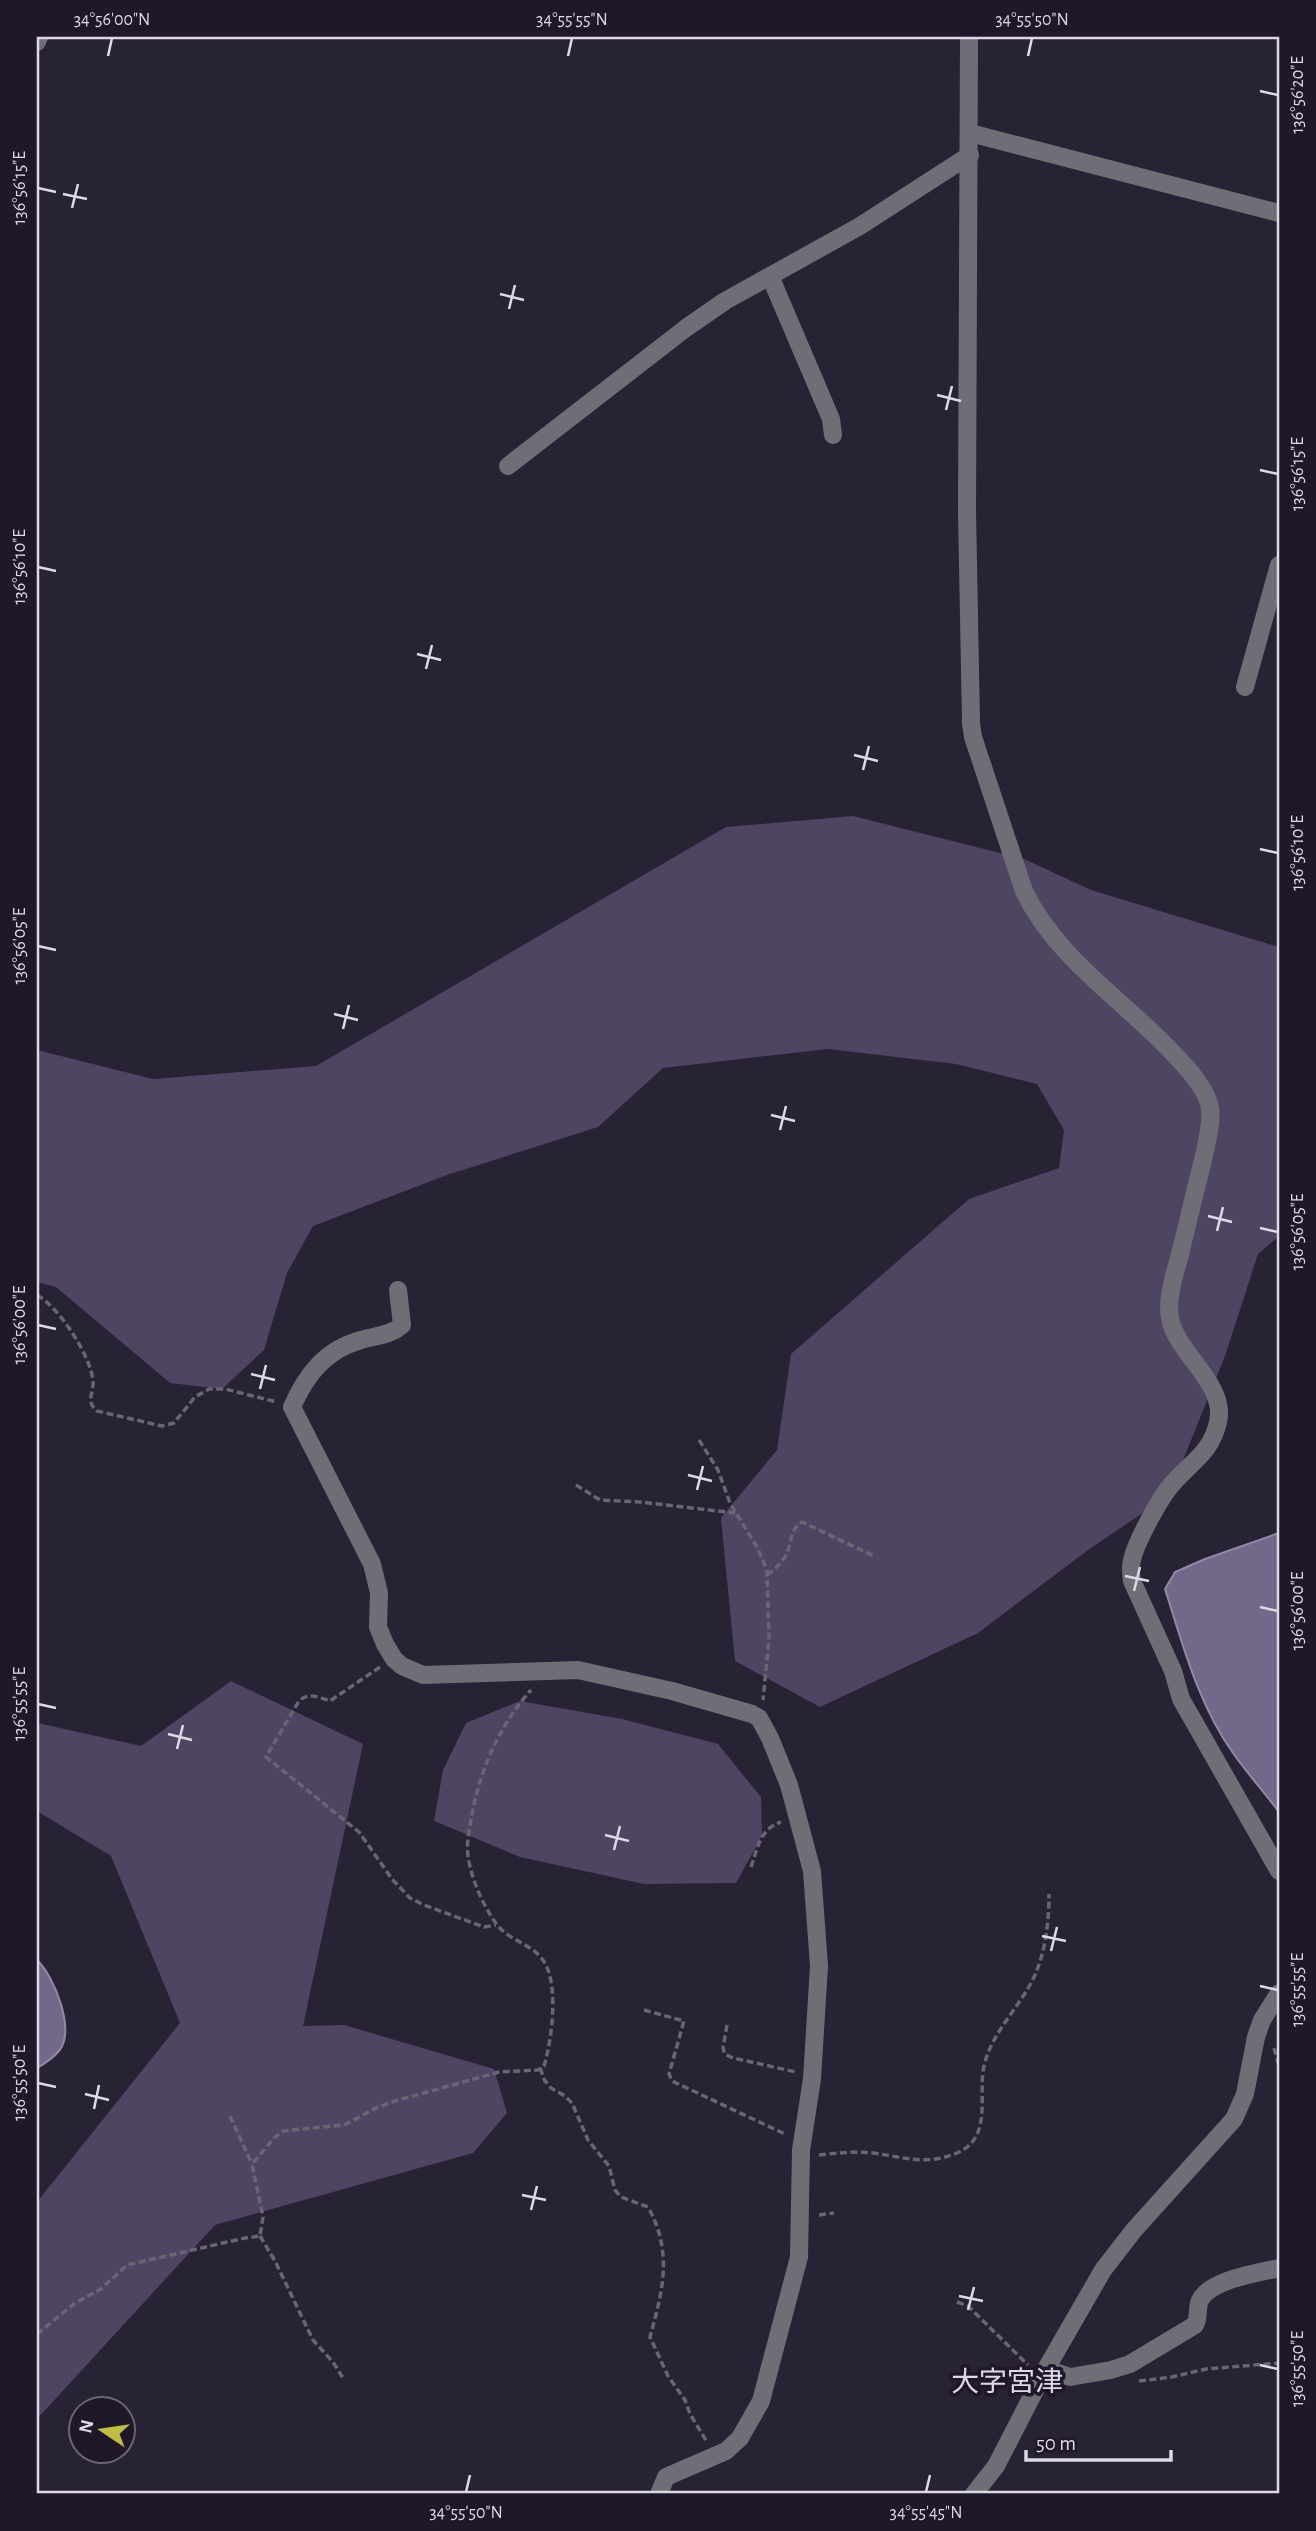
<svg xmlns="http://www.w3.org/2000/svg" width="1316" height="2531" font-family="'Alegreya Sans','Noto Sans JP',sans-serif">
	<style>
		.forest { fill: #4e4563 }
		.water { fill: #726889; stroke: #928aa5; stroke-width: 2 }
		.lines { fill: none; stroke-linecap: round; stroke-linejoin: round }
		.path { stroke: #696575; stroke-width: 3.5; stroke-dasharray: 7 3.5; stroke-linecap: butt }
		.minor { stroke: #6f6d76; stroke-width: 18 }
		.ticks { fill: none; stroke: #dddae6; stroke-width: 2.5 }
		.labels { text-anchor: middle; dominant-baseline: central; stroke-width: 7; stroke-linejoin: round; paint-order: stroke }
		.quarter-label { font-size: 28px; fill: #dddae6; stroke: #1e182a }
		.neatline { fill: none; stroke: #dddae6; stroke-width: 2.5 }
		.ticks-label { font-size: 18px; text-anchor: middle; fill: #dddae6 }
	</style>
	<rect width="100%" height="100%" fill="#272234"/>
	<g class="forest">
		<polygon points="853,816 1024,859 1091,890 1279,947 1279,1236 1258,1254 1225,1356 1169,1495 1088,1550 978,1633 820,1707 735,1661 721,1518 777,1450 791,1354 969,1199 1059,1168 1064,1130 1037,1084 956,1064 828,1049 663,1068 598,1127 447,1175 313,1226 287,1273 264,1350 222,1389 170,1383 56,1287 37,1282 37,1050 153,1079 316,1066 726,827"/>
		<polygon points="231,1681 363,1744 303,2026 344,2025 494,2069 507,2113 473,2153 215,2225 37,2419 37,2202 180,2023 111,1856 37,1811 37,1714 38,1723 141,1746"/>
		<polygon points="520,1701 622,1719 718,1744 761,1797 762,1836 736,1883 644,1884 520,1857 434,1821 443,1770 466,1723"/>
	</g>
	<g class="water">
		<path d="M1279 1533V1812C1264 1792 1247 1773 1233 1753 1198 1704 1183 1645 1165 1589L1175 1572 1205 1559Z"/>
		<path d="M37 1960C54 1976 76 2030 59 2051 53 2058 44 2064 37 2068Z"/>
	</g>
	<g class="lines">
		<g class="path">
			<path d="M37 1295C59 1307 91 1356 93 1381 94 1393 85 1401 97 1411L162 1426 174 1423 195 1397 209 1389H225L277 1402"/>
			<polyline points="699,1440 718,1470 730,1503 757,1547 767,1570 769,1639 763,1700"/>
			<polyline points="576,1485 600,1500 640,1502 735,1513"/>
			<path d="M767 1575C776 1568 782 1563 787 1553 792 1542 790 1529 802 1522L874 1556"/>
			<path d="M380 1667 330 1701C318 1697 309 1692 299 1701L266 1757 359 1832 392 1879 410 1898 424 1905 484 1927 496 1925"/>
			<path d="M751 1867C758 1847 760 1829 781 1822"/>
			<polyline points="644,2010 684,2021 669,2074 672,2081 787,2135"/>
			<polyline points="727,2025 723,2048 725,2054 733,2058 796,2072"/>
			<polyline points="1274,2048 1279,2066"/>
			<path d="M540 2068 545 2081 551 2088 565 2096 572 2103 588 2140 609 2166 615 2190 621 2197 648 2207C673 2252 663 2290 650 2337L668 2376 685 2400 690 2414 707 2442"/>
			<polyline points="230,2116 252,2164"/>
			<path d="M819 2155C837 2153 855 2151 873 2153 903 2157 926 2166 957 2153 995 2137 976 2092 985 2062 993 2033 1017 2009 1031 1983 1045 1957 1049 1924 1049 1894"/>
			<polyline points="819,2215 834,2213"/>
			<polyline points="260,2236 275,2261 313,2340 333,2362 343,2378"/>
			<polyline points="957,2302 968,2306 1028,2365"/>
			<path d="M37 2334 75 2303 101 2289 127 2265 245 2238 260 2236 263 2217 252 2164 274 2138 283 2131 344 2125 376 2108 395 2101 499 2072 538 2070 544 2066C552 2040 558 1989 546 1965 535 1944 511 1942 497 1925 484 1907 471 1879 468 1856 466 1842 470 1828 472 1814 481 1767 500 1725 531 1690"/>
			<polyline points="1139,2381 1172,2377 1206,2369 1279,2363"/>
		</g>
		<g class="minor">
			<path d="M969 37 967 511 971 723 973 737 1024 891C1056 958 1122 999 1172 1052 1185 1066 1204 1085 1209 1104 1213 1117 1208 1134 1206 1147 1198 1181 1189 1216 1181 1250 1176 1271 1166 1297 1170 1318 1176 1353 1227 1384 1218 1422 1211 1455 1186 1465 1168 1489 1157 1504 1136 1542 1132 1560 1130 1567 1131 1574 1132 1581L1173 1671 1181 1699 1279 1871"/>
			<polyline points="37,42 39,37"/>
			<polyline points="970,133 1279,213"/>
			<polyline points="770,276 831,419 833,435"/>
			<polyline points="508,466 686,328 725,301 860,226 970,155"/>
			<polyline points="1245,687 1279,565"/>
			<path d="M398 1290 402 1325C392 1335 375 1336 361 1340 325 1350 306 1375 292 1407L372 1564 379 1593 378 1627 385 1644 394 1659 402 1666 423 1675 578 1670 672 1691 752 1714 759 1718 770 1738 789 1785 812 1871 819 1966 812 2079 801 2150 799 2257 761 2401 740 2438 726 2451 666 2477 659 2494"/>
			<path d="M1046 2369 1070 2377 1111 2370 1130 2364 1195 2325C1199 2318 1197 2311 1199 2303 1206 2280 1258 2273 1279 2268"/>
			<polyline points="974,2494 996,2466 1046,2369 1103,2270 1134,2230 1234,2119 1245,2094 1256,2037 1262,2020 1279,1993"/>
		</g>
	</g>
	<path class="ticks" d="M108 56 112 38M568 56 572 38M1028 56 1032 38M1260 91 1278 95M38 188 56 192M63 194 87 199M72 208 78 184M500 294 524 300M509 309 515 285M937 395 961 401M946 410 952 386M1260 470 1278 474M38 567 56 571M417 654 441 660M426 669 432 645M854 755 878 761M863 770 869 746M1260 849 1278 853M38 946 56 950M334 1014 358 1020M343 1029 349 1005M771 1115 795 1121M780 1130 786 1106M1208 1216 1232 1222M1260 1228 1278 1232M1217 1231 1223 1207M38 1325 56 1329M251 1374 275 1380M260 1389 266 1365M688 1475 712 1481M697 1490 703 1466M1125 1576 1149 1581M1134 1591 1140 1567M1260 1607 1278 1611M38 1704 56 1708M168 1734 192 1740M177 1749 183 1725M605 1835 629 1841M614 1850 620 1826M1042 1936 1066 1941M1051 1951 1057 1927M1260 1986 1278 1990M38 2083 56 2087M85 2094 109 2100M94 2109 99 2085M522 2195 546 2200M531 2210 537 2186M959 2296 983 2301M968 2310 974 2287M1260 2365 1278 2369M466 2492 470 2475M926 2492 930 2475"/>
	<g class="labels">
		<g class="quarter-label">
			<text x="1007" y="2383">大字宮津</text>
		</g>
	</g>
	<rect width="1316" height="2531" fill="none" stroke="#1e182a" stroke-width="77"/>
	<g transform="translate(102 2430) rotate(283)"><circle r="33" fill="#1e182a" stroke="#6a6675" stroke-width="2"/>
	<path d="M0-5L12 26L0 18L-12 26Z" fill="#bebf42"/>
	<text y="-10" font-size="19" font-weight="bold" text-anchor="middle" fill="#dddae6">N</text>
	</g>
	<path d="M1026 2450v10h145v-10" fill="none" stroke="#dddae6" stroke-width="3.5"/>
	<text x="1036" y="2450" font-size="21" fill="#dddae6" stroke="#1e182a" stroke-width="5" paint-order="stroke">50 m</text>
	<rect x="38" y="38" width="1240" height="2454" class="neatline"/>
	<g class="ticks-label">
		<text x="112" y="25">34°56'00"N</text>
		<text x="572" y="25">34°55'55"N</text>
		<text x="1032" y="25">34°55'50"N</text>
		<text transform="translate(1297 95) rotate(-90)" y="6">136°56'20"E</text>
		<text transform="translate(19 188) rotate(-90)" y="6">136°56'15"E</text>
		<text transform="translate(1297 474) rotate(-90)" y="6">136°56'15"E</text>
		<text transform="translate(19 567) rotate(-90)" y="6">136°56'10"E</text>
		<text transform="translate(1297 853) rotate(-90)" y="6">136°56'10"E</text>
		<text transform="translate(19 946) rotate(-90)" y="6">136°56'05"E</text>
		<text transform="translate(1297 1232) rotate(-90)" y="6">136°56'05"E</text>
		<text transform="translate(19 1325) rotate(-90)" y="6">136°56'00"E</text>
		<text transform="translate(1297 1611) rotate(-90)" y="6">136°56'00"E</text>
		<text transform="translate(19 1704) rotate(-90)" y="6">136°55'55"E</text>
		<text transform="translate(1297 1990) rotate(-90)" y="6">136°55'55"E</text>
		<text transform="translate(19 2083) rotate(-90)" y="6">136°55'50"E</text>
		<text transform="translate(1297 2369) rotate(-90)" y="6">136°55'50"E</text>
		<text x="466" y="2518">34°55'50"N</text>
		<text x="926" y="2518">34°55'45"N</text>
	</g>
</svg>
